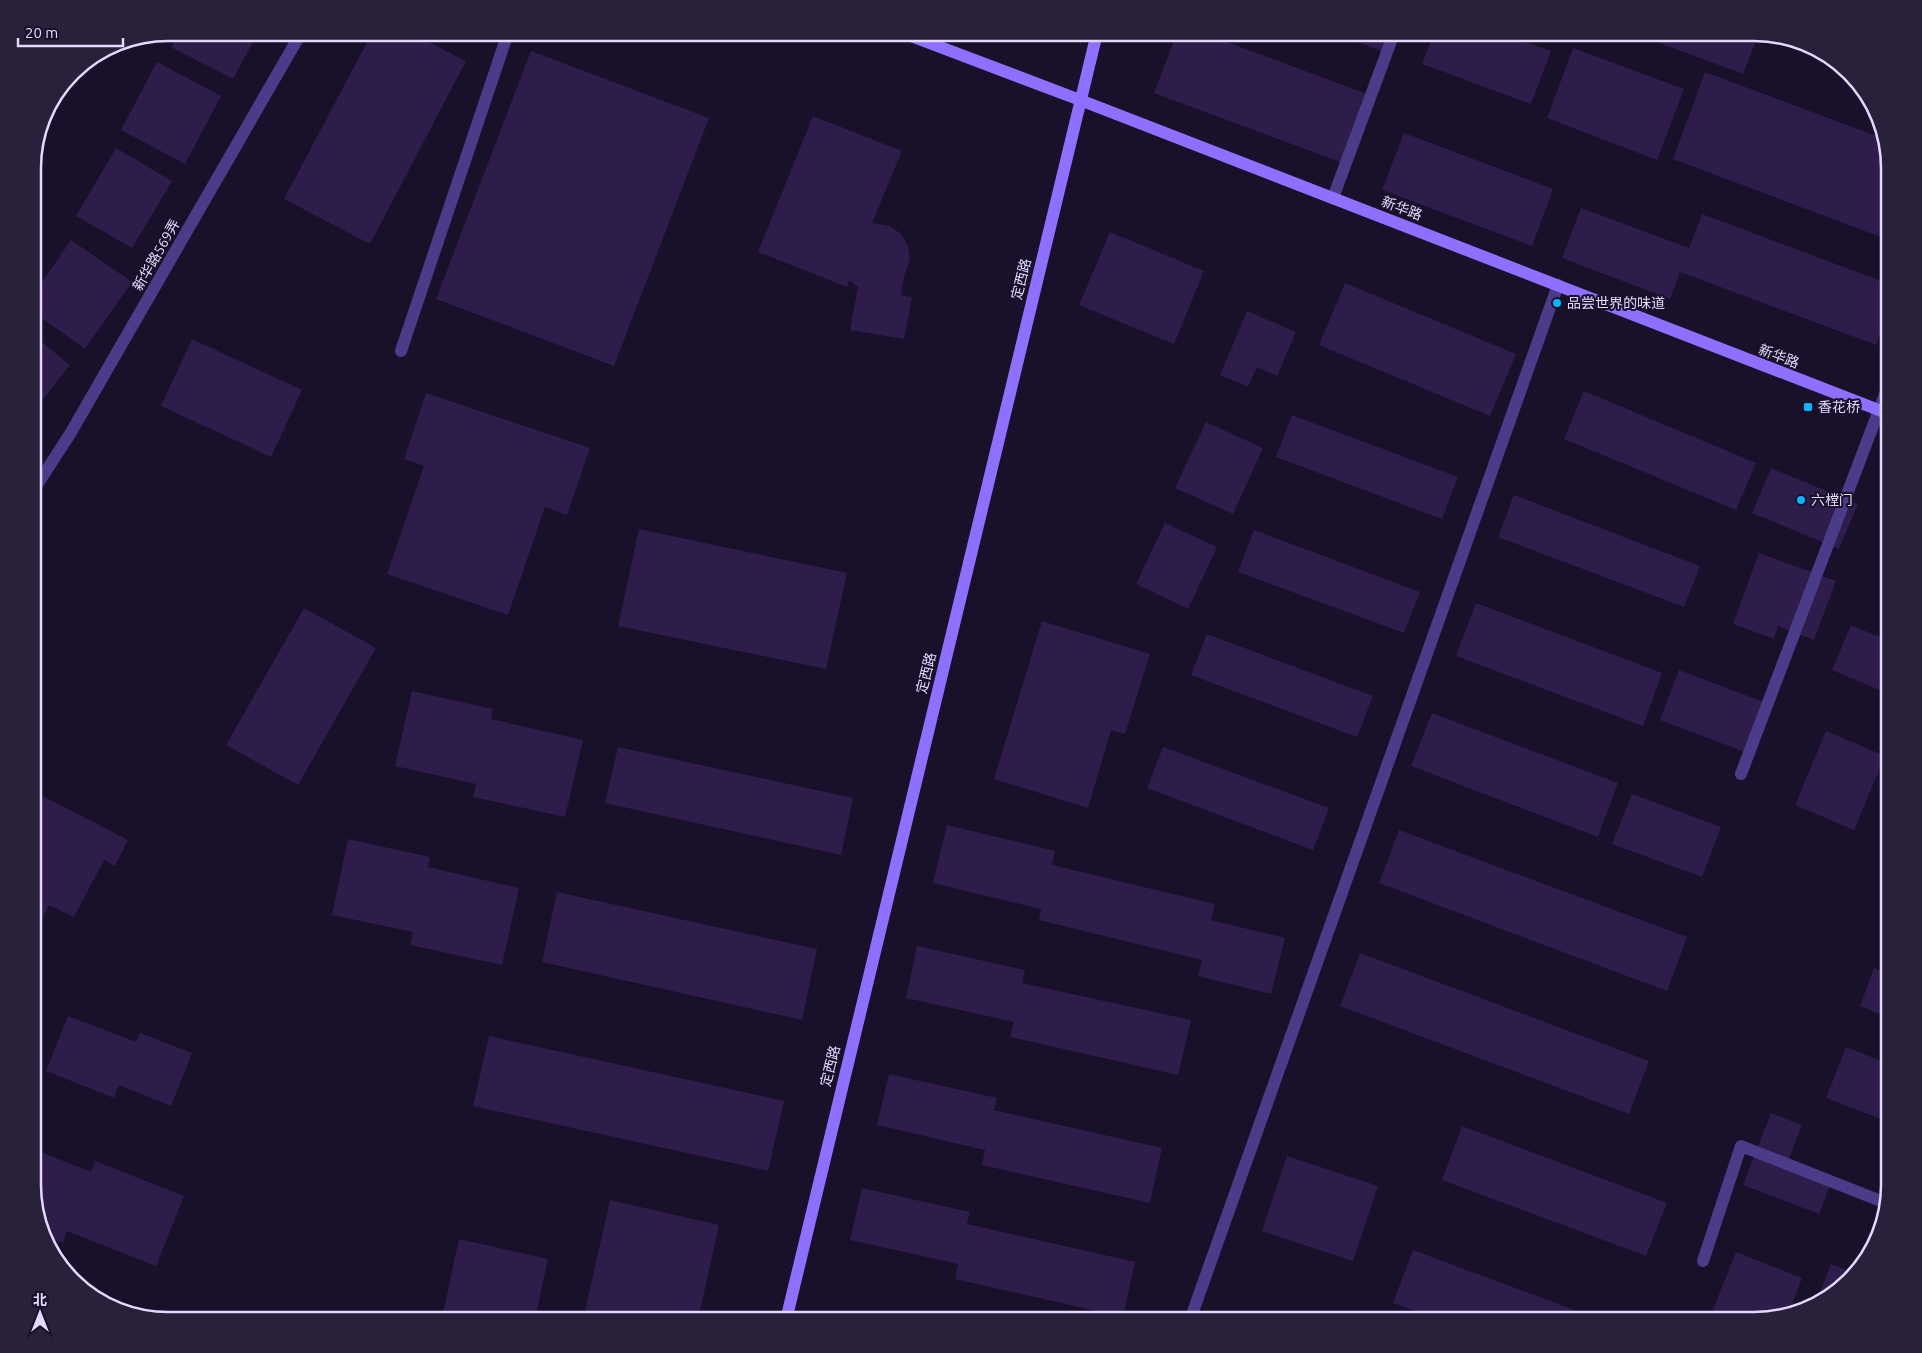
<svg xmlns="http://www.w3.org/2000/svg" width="1922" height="1353" font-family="Ubuntu,'Noto Sans SC',sans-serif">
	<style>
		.building { fill: #2e1c4b }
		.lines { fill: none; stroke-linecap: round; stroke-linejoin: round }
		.lane { stroke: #4c3b89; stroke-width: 12 }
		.street { stroke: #4c3b89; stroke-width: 12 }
		.secondary { stroke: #8e6fff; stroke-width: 12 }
		.poi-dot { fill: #04b7ff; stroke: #191029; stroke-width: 2 }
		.labels { text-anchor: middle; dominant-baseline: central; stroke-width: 4; stroke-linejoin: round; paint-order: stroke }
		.street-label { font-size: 14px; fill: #e4d8ff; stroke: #191029 }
		.poi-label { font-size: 14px; fill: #e4d8ff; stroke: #191029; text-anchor: start }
		.rim { fill: none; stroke: #e4d8ff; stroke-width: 2.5 }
	</style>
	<rect width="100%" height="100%" fill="#191029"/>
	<g class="building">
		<polygon points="179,33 258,33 233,79 171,47"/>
		<polygon points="372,33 411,33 466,61 370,244 284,199"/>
		<polygon points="1177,33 1202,33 1370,95 1345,164 1154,93"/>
		<polygon points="1334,33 1389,33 1382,51"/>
		<polygon points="1434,33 1500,33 1551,51 1531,104 1422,64"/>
		<polygon points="1632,33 1759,33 1743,74"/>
		<polygon points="1573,48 1684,89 1657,160 1547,118"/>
		<polygon points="531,51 709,118 614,366 436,299"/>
		<polygon points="157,62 221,96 185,164 121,130"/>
		<polygon points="1705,72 1882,138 1889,168 1889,240 1673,159"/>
		<polygon points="813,116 902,151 872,223 890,226 901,234 908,246 910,259 904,276 901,295 912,297 904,339 850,330 858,287 849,280 847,287 758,252"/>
		<polygon points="1404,133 1553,189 1532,246 1382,190"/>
		<polygon points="116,148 172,181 132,248 76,216"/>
		<polygon points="1581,208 1689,248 1702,214 1889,284 1889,309 1876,345 1680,272 1670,299 1562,258"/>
		<polygon points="1110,232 1204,271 1174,344 1079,305"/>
		<polygon points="71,240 132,282 85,349 33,312 33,295"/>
		<polygon points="1345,283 1516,354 1490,416 1319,345"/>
		<polygon points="1247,311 1296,332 1277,376 1257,367 1248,387 1220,375"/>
		<polygon points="33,335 70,365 33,412"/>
		<polygon points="192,339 302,390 271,457 161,406"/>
		<polygon points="1584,391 1756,463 1736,510 1564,439"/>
		<polygon points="426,393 590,448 567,515 545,507 508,615 387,574 424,466 404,459"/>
		<polygon points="1292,415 1458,477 1442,519 1276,457"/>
		<polygon points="1206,422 1263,448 1233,514 1175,488"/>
		<polygon points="1771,468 1858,504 1839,549 1752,513"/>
		<polygon points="1514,495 1700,566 1684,607 1498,537"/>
		<polygon points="1165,523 1217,547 1188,609 1136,584"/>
		<polygon points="639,529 847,573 826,669 618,626"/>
		<polygon points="1254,530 1420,592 1404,633 1238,572"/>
		<polygon points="1889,541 1889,562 1882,559"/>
		<polygon points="1759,553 1836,581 1814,640 1778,626 1774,639 1733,624"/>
		<polygon points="1476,603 1662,673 1643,726 1456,656"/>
		<polygon points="304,608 376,648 298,785 226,745"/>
		<polygon points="1042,621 1150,654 1125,734 1111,730 1088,808 994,779"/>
		<polygon points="1851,625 1889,641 1889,694 1832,670"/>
		<polygon points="1207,634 1373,696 1357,737 1191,675"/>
		<polygon points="1679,670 1769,704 1750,754 1660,720"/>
		<polygon points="412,691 493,709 491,719 583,740 565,817 473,797 476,784 395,766"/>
		<polygon points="1432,713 1618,783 1598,837 1411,766"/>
		<polygon points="1826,731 1885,756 1854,830 1795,805"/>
		<polygon points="618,747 853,798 841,855 605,803"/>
		<polygon points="1163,747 1329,808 1313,850 1147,788"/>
		<polygon points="33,791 128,840 115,866 104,860 74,917 49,905 36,930 33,928"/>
		<polygon points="1632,794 1721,827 1702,877 1612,844"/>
		<polygon points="947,825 1055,851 1052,865 1215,904 1211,920 1285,938 1271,994 1198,976 1202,960 1039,920 1041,909 933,883"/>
		<polygon points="1399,830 1687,937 1667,991 1379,883"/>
		<polygon points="348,839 430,857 428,867 519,888 502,965 410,945 413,932 332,915"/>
		<polygon points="557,892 817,949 802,1020 542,962"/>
		<polygon points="917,946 1025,970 1022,983 1191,1020 1178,1075 1010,1037 1014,1022 906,998"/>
		<polygon points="1360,953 1649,1061 1629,1114 1340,1006"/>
		<polygon points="1874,968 1889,974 1889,1018 1860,1006"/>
		<polygon points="68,1016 136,1042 140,1033 192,1053 171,1106 119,1085 114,1098 46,1071"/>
		<polygon points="489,1036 784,1101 768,1171 473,1106"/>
		<polygon points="1846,1047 1889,1064 1889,1122 1826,1098"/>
		<polygon points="889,1074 997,1098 994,1110 1162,1148 1150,1203 982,1165 985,1150 877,1125"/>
		<polygon points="1771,1113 1802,1125 1788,1161 1833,1178 1819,1214 1743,1185"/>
		<polygon points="1462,1126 1667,1203 1646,1256 1442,1180"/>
		<polygon points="33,1149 91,1172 95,1161 184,1196 156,1266 67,1231 63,1243 46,1237 33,1193"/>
		<polygon points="1287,1156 1378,1186 1353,1261 1262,1231"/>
		<polygon points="862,1188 970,1212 967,1224 1135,1262 1123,1317 955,1279 958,1264 850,1240"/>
		<polygon points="610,1200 719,1225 698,1320 583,1320"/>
		<polygon points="459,1239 548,1259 535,1320 478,1320 443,1313"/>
		<polygon points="1413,1250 1601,1320 1440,1320 1393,1303"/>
		<polygon points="1736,1252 1802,1278 1789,1312 1754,1320 1709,1320"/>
		<polygon points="1831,1264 1854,1273 1815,1305"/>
		<polygon points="832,1313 861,1320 830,1320"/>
	</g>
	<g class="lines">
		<g class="lane">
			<polyline points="1333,198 1394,33"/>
			<polyline points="401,351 508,33"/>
			<polyline points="33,491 70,434 301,33"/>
			<polyline points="1741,774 1879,410"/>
			<polyline points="1703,1261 1741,1146 1886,1203"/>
			<polyline points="1190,1320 1558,285"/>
		</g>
		<polyline class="street" points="1879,410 1889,384"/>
		<g class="secondary">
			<polyline points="903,33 1080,100 1889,414"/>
			<polyline points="786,1320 1097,33"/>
		</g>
	</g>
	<g class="poi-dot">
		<circle cx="1557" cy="303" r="5"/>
		<rect x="1803" y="402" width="10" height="10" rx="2.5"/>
		<circle cx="1801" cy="500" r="5"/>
	</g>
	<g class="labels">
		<g class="street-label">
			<text transform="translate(1402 208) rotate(21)">新华路</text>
			<text transform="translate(156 255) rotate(-60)">新华路569弄</text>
			<text transform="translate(1021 279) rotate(-76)">定西路</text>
			<text transform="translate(1779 356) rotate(21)">新华路</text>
			<text transform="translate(926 673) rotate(-76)">定西路</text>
			<text transform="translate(830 1066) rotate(-76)">定西路</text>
		</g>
		<g class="poi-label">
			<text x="1567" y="303">品尝世界的味道</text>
			<text x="1818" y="407">香花桥</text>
			<text x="1811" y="500">六樘门</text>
		</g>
	</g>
	<path d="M0 0H1922V1353H0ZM168 41H1754A127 127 0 0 1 1881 168V1185A127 127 0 0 1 1754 1312H168A127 127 0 0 1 41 1185V168A127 127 0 0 1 168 41Z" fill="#29203a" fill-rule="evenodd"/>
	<path class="rim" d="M168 41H1754A127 127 0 0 1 1881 168V1185A127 127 0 0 1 1754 1312H168A127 127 0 0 1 41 1185V168A127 127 0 0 1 168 41Z"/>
	<g transform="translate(40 1313)" stroke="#191029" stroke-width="4" paint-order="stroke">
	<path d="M0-4L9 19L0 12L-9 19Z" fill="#e4d8ff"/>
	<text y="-8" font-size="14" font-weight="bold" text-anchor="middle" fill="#e4d8ff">北</text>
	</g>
	<path d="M18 38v8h105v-8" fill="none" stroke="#e4d8ff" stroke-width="2.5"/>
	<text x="25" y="38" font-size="15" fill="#e4d8ff" stroke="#191029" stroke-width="4" paint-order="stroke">20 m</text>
</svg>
